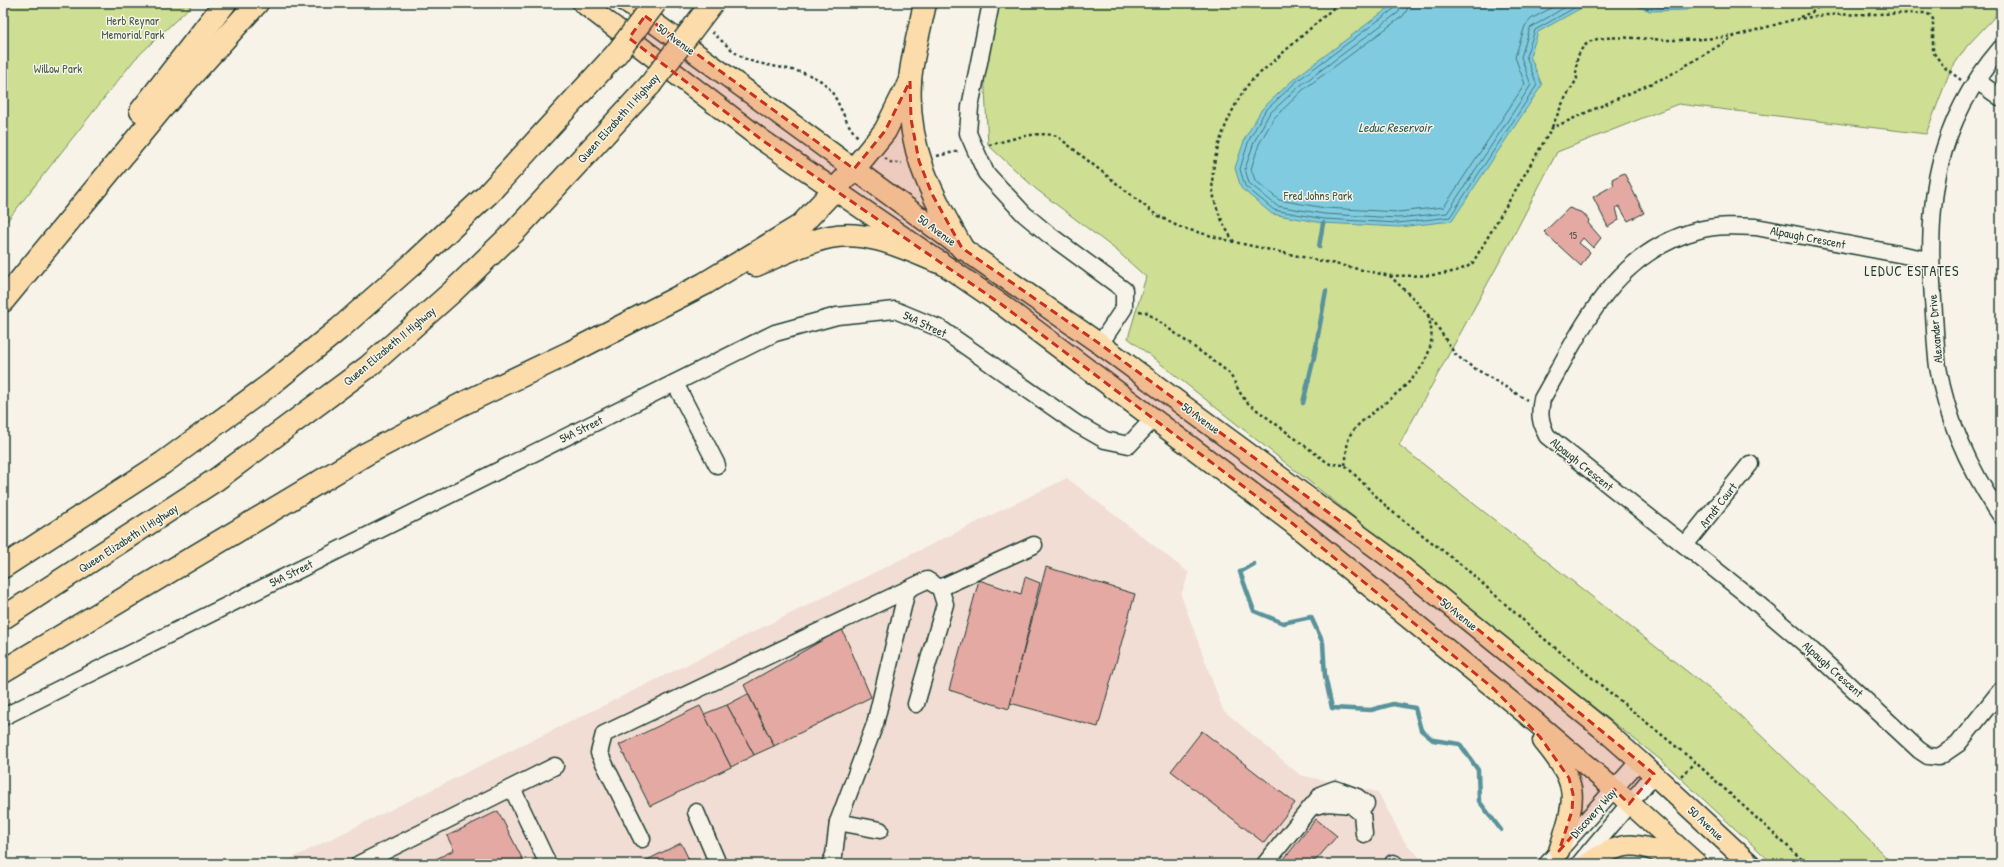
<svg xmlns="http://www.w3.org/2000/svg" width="2004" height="867" font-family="'Patrick Hand',sans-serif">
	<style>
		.built { fill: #f1ddd3 }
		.green { fill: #cede92; stroke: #768e63 }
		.water { fill: #80cbe0; stroke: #59929b }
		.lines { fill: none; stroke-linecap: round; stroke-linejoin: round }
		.shore { stroke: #467679; stroke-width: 1 }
		.stream { stroke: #59929b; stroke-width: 4.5 }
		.building { fill: #e3a9a2; stroke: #1f3d34 }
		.minor-casing { stroke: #1f3d34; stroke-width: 19 }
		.major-casing { stroke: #1f3d34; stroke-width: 23 }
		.highway-casing { stroke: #1f3d34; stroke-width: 25 }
		.path { stroke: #1f3d34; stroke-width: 2.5; stroke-dasharray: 3 3; stroke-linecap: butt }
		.minor { stroke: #f7f3e8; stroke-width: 16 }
		.major { stroke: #fddcac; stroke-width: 20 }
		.highway { stroke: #fddcac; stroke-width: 22 }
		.highway-bridge-casing { stroke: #1f3d34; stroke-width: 25; stroke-linecap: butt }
		.highway-bridge { stroke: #fddcac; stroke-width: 22 }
		.marked { fill: #c8321e; fill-opacity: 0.2; stroke: #c8321e; stroke-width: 3; stroke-dasharray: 8 5; stroke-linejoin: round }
		.labels { text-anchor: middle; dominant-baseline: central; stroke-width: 3; stroke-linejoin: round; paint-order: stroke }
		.number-label { font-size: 10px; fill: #505850 }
		.park-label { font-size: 12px; fill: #425d47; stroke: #f7f3e8 }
		.street-label { font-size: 12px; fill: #1f3d34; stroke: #f7f3e8 }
		.water-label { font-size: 13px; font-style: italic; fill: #325956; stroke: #f7f3e8 }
		.quarter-label { font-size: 14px; letter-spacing: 1px; fill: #1f3d34; stroke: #f7f3e8 }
	</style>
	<rect width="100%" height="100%" fill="#f7f3e8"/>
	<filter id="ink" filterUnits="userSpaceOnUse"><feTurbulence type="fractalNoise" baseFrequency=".025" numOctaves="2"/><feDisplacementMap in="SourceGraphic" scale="8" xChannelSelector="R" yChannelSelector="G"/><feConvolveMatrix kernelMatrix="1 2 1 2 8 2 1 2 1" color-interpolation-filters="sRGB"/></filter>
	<g filter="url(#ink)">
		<polygon class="built" points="1067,478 1189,573 1181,595 1223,710 1300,775 1378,792 1404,841 1426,864 280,864"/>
		<g class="green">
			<polygon points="3,3 194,3 135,59 3,226"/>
			<polygon points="999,3 2001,3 2001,10 1967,46 1950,71 1926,134 1678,104 1557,152 1506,250 1399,445 1726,702 1847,818 1893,864 1773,864 1662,761 1128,338 1146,277 1116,250 1036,189 988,145 984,72"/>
		</g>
		<g class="water">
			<polygon points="1395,3 1600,3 1583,7 1538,32 1530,56 1542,85 1452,221 1399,227 1323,223 1272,214 1241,188 1235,168 1245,138 1262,109 1295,78"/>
			<polygon points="1629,3 1711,3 1686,10 1650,11"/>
		</g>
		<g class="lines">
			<g class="shore">
				<polyline points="1397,3 1395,8 1297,81 1265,111 1249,140 1240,169 1245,186 1274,210 1324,219 1398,223 1450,217 1537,85 1526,56 1535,30 1583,3"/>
				<polyline points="1402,3 1399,12 1301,85 1269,114 1254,142 1245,169 1249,183 1277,206 1324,214 1398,218 1447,213 1531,85 1521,57 1530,28 1572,3"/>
				<polyline points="1408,3 1407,10 1403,16 1304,89 1274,118 1259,144 1251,169 1255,180 1279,200 1325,208 1398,212 1444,207 1525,84 1515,57 1525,26 1531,19 1560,3"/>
				<path d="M1641 3C1658 9 1679 8 1696 3"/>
			</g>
			<g class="stream">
				<polyline points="1319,247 1323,223"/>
				<polyline points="1303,403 1314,357 1326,291"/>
				<polyline points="1254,564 1240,572 1254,611 1283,623 1311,617 1323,643 1325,676 1332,708 1371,710 1393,704 1415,708 1421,730 1433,740 1460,744 1478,770 1479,801 1501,830"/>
			</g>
		</g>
		<g class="building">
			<polygon points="1624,173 1644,213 1628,221 1619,206 1616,208 1619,220 1608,227 1593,197 1614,185 1612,179"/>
			<polygon points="1569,208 1583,213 1589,220 1588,223 1601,238 1593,248 1583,238 1579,243 1590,252 1581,266 1544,232"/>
			<polygon points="1046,567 1135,594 1098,727 1010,703"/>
			<polygon points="1025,577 1040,583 1009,709 949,690 979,580 1021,594"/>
			<polygon points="842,629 871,697 774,746 744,685"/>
			<polygon points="748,694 774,746 754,755 727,705"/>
			<polygon points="727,705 754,755 731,767 704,714"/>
			<polygon points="700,706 731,767 650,806 619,745"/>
			<polygon points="1202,731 1295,803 1264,843 1171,771"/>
			<polygon points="498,811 525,864 426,864 454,850 447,836"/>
			<polygon points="1316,819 1337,836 1315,861 1313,860 1310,864 1283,864 1286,860 1284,859"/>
			<polygon points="681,843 691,864 639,864"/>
		</g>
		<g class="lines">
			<g class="minor-casing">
				<g id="minor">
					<polyline points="991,3 970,107 968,133 975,149 986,173 1024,214 1048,234 1124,290 1124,308 1100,344"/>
					<path d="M2001 48C1935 125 1926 203 1933 300 1935 322 1935 345 1938 367 1947 422 1970 470 2001 516"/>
					<polyline points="1977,81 2001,98"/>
					<path d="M1930 260 1756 227C1737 226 1717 225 1699 230 1612 253 1583 328 1542 399 1539 414 1540 422 1547 436L1751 598 1805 644 1919 750 1928 756 1939 757 1958 744 2001 690"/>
					<polyline points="675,383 717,465"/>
					<polyline points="1685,545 1750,464"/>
					<polyline points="940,588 1034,545"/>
					<polyline points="3,717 775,333 837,316 895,310 941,329 1077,424 1105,440 1129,445 1153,419"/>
					<polyline points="512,788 548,864"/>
					<polyline points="1312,806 1322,794 1335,789 1357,797 1366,804"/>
					<polyline points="696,812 718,864"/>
					<polyline points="880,830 838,822 875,724 907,590"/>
					<polyline points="642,839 599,753 604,734 927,580 940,588 945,604 916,704"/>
					<polyline points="1393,863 1395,864"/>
					<polyline points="359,864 555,766"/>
					<polyline points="830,864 834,855 838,822"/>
					<polyline points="1265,864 1311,807 1328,803 1351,805 1362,814 1364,834"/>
					<polyline points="1547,864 1639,761"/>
					<polyline points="1579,864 1654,774"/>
				</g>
			</g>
			<g class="major-casing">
				<g id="major">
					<polyline points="583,3 762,140 1001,304 1292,523 1525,713 1614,789 1697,864"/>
					<polyline points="627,3 962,248 1100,344 1397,563 1604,730 1639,761 1750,864"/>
					<path d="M1543 741C1581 787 1576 797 1559 851"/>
					<path d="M1587 864C1624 839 1641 840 1680 864"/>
				</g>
			</g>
			<g class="highway-casing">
				<g id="highway">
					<path d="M925 3C920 29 912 55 910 81 906 148 931 193 962 248"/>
					<polyline points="141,111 225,3"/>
					<path d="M756 265C780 255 805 242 830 237 867 229 906 249 939 262"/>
					<polyline points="3,301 162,108 257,3"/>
					<polyline points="3,567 163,463 271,384 339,329 416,261 488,194 617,53"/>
					<polyline points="3,618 217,479 369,366 452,292 514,232 650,85"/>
					<polyline points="3,671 366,454 462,404 571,352 704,284 800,226 854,169 885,131 910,81"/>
				</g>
			</g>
			<g class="path">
				<polyline points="675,3 684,10"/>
				<polyline points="1800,17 1812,12 1823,3"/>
				<path d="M712 32C721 40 737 56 748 60 770 68 808 68 826 85 840 99 843 122 858 137"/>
				<path d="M1552 127 1564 100 1577 79C1575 66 1576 51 1588 43 1602 32 1657 41 1676 40 1696 40 1715 38 1735 36"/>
				<path d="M989 145C1011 140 1035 130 1057 136L1155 214 1179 227 1234 242 1390 276 1414 299 1435 323 1455 354 1466 363 1527 400"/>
				<polyline points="937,156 959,151"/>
				<polyline points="885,158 892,163 902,163"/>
				<path d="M1234 242C1224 227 1215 208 1213 191 1208 160 1231 106 1250 82L1339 3"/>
				<path d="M1390 276C1417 275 1449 278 1472 264L1552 128 1670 75 1735 36 1792 20 1824 15 1925 13 1930 15 1933 19V52L1944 67 1961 80"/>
				<path d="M1139 311 1146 312 1157 320 1227 371C1236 381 1238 394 1249 404L1324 460 1330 464 1345 465 1390 510 1464 567 1542 637 1695 762 1807 864"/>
				<path d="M1345 465C1347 457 1346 443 1350 435 1358 423 1370 415 1381 406 1411 383 1442 356 1428 316"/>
				<polyline points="1681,776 1695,762"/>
			</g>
			<use href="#minor" class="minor"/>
			<use href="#major" class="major"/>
			<use href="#highway" class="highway"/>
			<g class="highway-bridge-casing">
				<g id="highway-bridge">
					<polyline points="617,53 655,3"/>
					<polyline points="650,85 712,3"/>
				</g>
			</g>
			<use href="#highway-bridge" class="highway-bridge"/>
		</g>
	</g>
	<path class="marked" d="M645 16 854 169 885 131 910 81 911 119 919 161 932 194 962 248 1100 344 1397 563 1654 774 1629 804 1614 789 1559 851 1572 811 1573 794 1569 778 1540 737 1494 689 1292 523 1001 304 762 140 629 38Z"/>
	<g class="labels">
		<g class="number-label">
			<text x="1573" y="235">15</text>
		</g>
		<g class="park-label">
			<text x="133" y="20">Herb Reynar<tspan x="133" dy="14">Memorial Park</tspan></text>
			<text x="58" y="68">Willow Park</text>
			<text x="1318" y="195">Fred Johns Park</text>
		</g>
		<g class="street-label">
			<text transform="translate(676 39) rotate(36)">50 Avenue</text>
			<text transform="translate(618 118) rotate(-48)">Queen Elizabeth II Highway</text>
			<text transform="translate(937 230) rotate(36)">50 Avenue</text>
			<text transform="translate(1808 237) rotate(11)">Alpaugh Crescent</text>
			<text transform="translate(925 324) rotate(25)">54A Street</text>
			<text transform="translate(1935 329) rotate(-95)">Alexander Drive</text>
			<text transform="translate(389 346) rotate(-40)">Queen Elizabeth II Highway</text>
			<text transform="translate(1201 418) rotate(36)">50 Avenue</text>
			<text transform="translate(581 429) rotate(-26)">54A Street</text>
			<text transform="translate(1582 464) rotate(39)">Alpaugh Crescent</text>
			<text transform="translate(1718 505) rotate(-52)">Arndt Court</text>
			<text transform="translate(128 538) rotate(-33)">Queen Elizabeth II Highway</text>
			<text transform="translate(291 573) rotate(-26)">54A Street</text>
			<text transform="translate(1459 614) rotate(39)">50 Avenue</text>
			<text transform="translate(1833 669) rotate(42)">Alpaugh Crescent</text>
			<text transform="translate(1593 813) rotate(-48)">Discovery Way</text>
			<text transform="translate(1706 823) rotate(43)">50 Avenue</text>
		</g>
		<g class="water-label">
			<text x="1395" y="127">Leduc Reservoir</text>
		</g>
		<g class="quarter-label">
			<text x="1912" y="270">LEDUC ESTATES</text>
		</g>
	</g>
	<rect width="2004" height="867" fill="none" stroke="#f7f3e8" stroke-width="16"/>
	<rect x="8" y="8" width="1988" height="851" fill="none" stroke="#1f3d34" stroke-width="1.5" filter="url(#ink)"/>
</svg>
